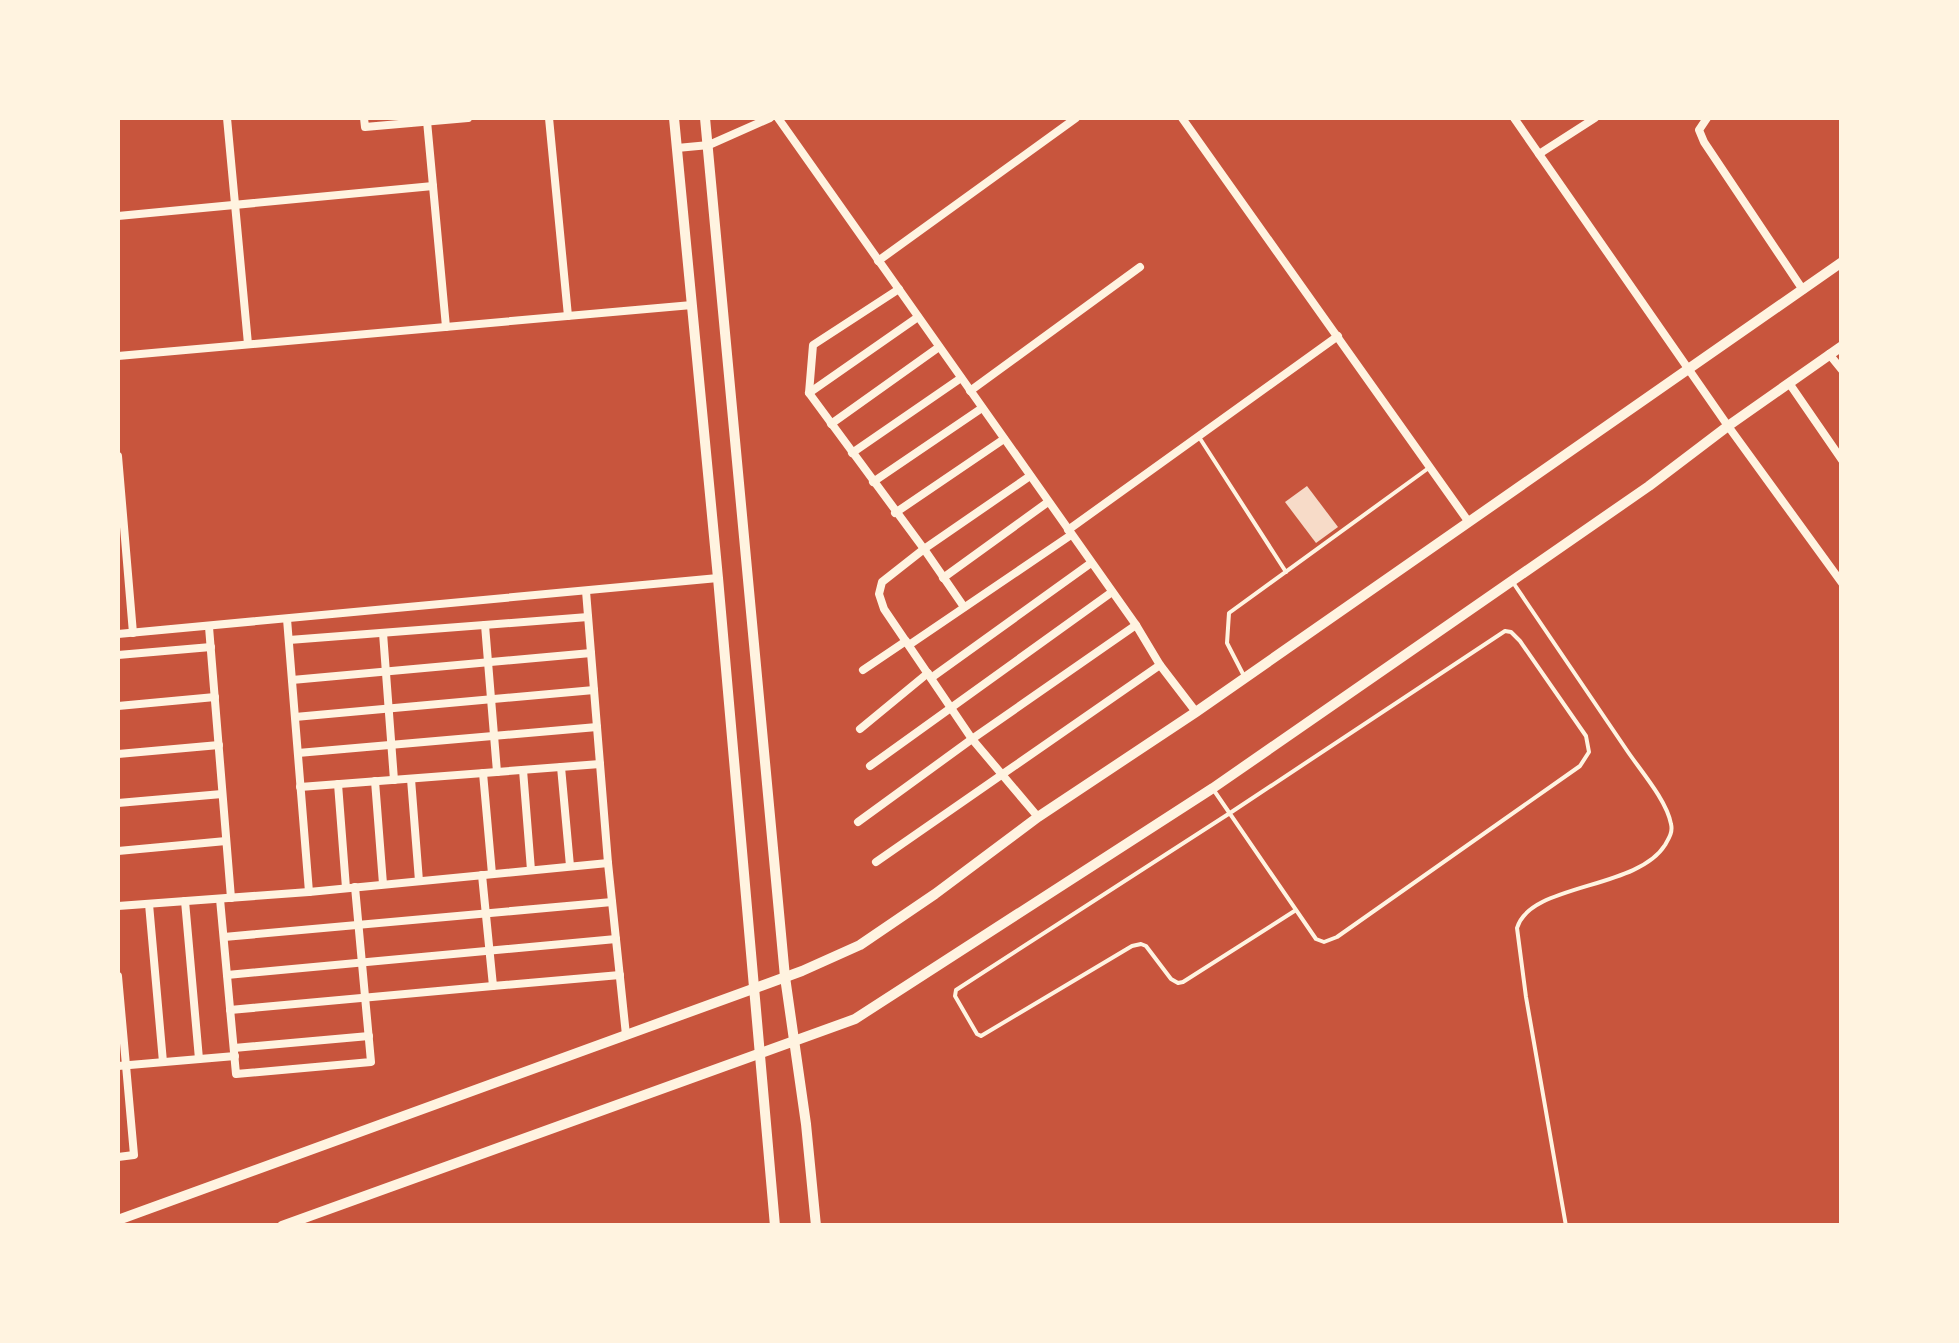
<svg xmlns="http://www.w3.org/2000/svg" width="1959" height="1343" font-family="Montserrat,sans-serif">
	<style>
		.building { fill: #f7dbc8 }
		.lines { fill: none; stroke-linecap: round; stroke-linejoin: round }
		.service { stroke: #fff3e0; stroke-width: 4 }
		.minor { stroke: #fff3e0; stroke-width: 8 }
		.tertiary { stroke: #fff3e0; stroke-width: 10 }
	</style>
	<rect width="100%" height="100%" fill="#c8553d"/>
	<polygon class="building" points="1307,486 1338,527 1316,543 1285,502"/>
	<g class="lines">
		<g class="service">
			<polyline points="1199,437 1286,572"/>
			<path d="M1512 581C1551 638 1589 695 1628 752 1641 771 1667 801 1671 824 1673 832 1669 838 1665 845 1637 890 1530 883 1517 928L1526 997 1566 1226"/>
			<polyline points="1244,676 1227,643 1229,613 1430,467"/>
			<polyline points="1213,789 1316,939 1324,942 1337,937 1580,766 1589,752 1586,736 1520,641 1511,632 1505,631 1230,813 956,990 955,996 977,1034 981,1036 1132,946 1141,944 1146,946 1171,979 1178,983 1183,982 1296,910"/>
		</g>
		<g class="minor">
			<polyline points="227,118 248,344"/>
			<polyline points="364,118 365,127 468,118"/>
			<polyline points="549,118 568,316"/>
			<polyline points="778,118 1136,625 1160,665 1196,712"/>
			<polyline points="1182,118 1468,521"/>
			<polyline points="1514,118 1728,426 1842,583"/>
			<polyline points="1707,118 1699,130 1704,142 1803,290"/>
			<polyline points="427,121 446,327"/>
			<polyline points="677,148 709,145 770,118"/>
			<polyline points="1539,154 1595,118"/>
			<polyline points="118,216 433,186"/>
			<polyline points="878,261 1076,118"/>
			<polyline points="899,289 813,345 809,393 924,549 964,607"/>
			<polyline points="1829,354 1842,370"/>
			<polyline points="118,356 692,305"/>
			<polyline points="1789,383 1842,460"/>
			<polyline points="970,391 1140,267"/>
			<polyline points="809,393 918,317"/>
			<polyline points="831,424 939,347"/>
			<polyline points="852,453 961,378"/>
			<polyline points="118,456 133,633"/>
			<polyline points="1030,476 924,549 882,582 879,594 884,609 972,739 1038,817"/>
			<polyline points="873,482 982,408"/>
			<polyline points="895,513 1004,439"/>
			<polyline points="1068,530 1338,336"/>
			<polyline points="943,578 1048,502"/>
			<polyline points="586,591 608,863 626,1035"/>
			<polyline points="287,619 309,892"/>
			<polyline points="485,625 497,772"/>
			<polyline points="209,627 231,898"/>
			<polyline points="383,633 394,780"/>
			<polyline points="118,634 718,578"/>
			<polyline points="289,640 588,617"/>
			<polyline points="909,645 1071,535"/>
			<polyline points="118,655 211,647"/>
			<polyline points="863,670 906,641"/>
			<polyline points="931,678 1091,563"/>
			<polyline points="292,680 591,653"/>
			<polyline points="118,706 215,697"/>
			<polyline points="295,717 594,690"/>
			<polyline points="860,729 928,673"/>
			<polyline points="298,753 597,727"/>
			<polyline points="118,754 219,745"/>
			<polyline points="870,766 1112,592"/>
			<polyline points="561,767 570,866"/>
			<polyline points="523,770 531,870"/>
			<polyline points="483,773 492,874"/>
			<polyline points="411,779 419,881"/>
			<polyline points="375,781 383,884"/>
			<polyline points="338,784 346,888"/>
			<polyline points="300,787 600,764"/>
			<polyline points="118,803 222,794"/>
			<polyline points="858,822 972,739 1136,625"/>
			<polyline points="118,851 226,841"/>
			<polyline points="876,862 1160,665"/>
			<polyline points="482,875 493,986 620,975"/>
			<polyline points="220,899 236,1074 371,1062 355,887"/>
			<polyline points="185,901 199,1059"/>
			<polyline points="149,904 163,1062"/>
			<polyline points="118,906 309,892 608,863"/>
			<polyline points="224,937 612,902"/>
			<polyline points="227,975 616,939"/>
			<polyline points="118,976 134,1155 118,1157"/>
			<polyline points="230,1010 493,986"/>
			<polyline points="234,1048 369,1036"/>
			<polyline points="118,1066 235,1056"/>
		</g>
		<g class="tertiary">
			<polyline points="674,118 718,578 775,1226"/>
			<polyline points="705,118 785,977 806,1124 816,1226"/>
			<polyline points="118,1220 802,971 860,945 935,894 1038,817 1196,712 1842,262"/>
			<polyline points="282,1226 855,1019 1213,788 1649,486 1728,426 1842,346"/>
		</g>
	</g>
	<rect width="1959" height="1343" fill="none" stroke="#fff3e0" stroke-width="240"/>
</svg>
